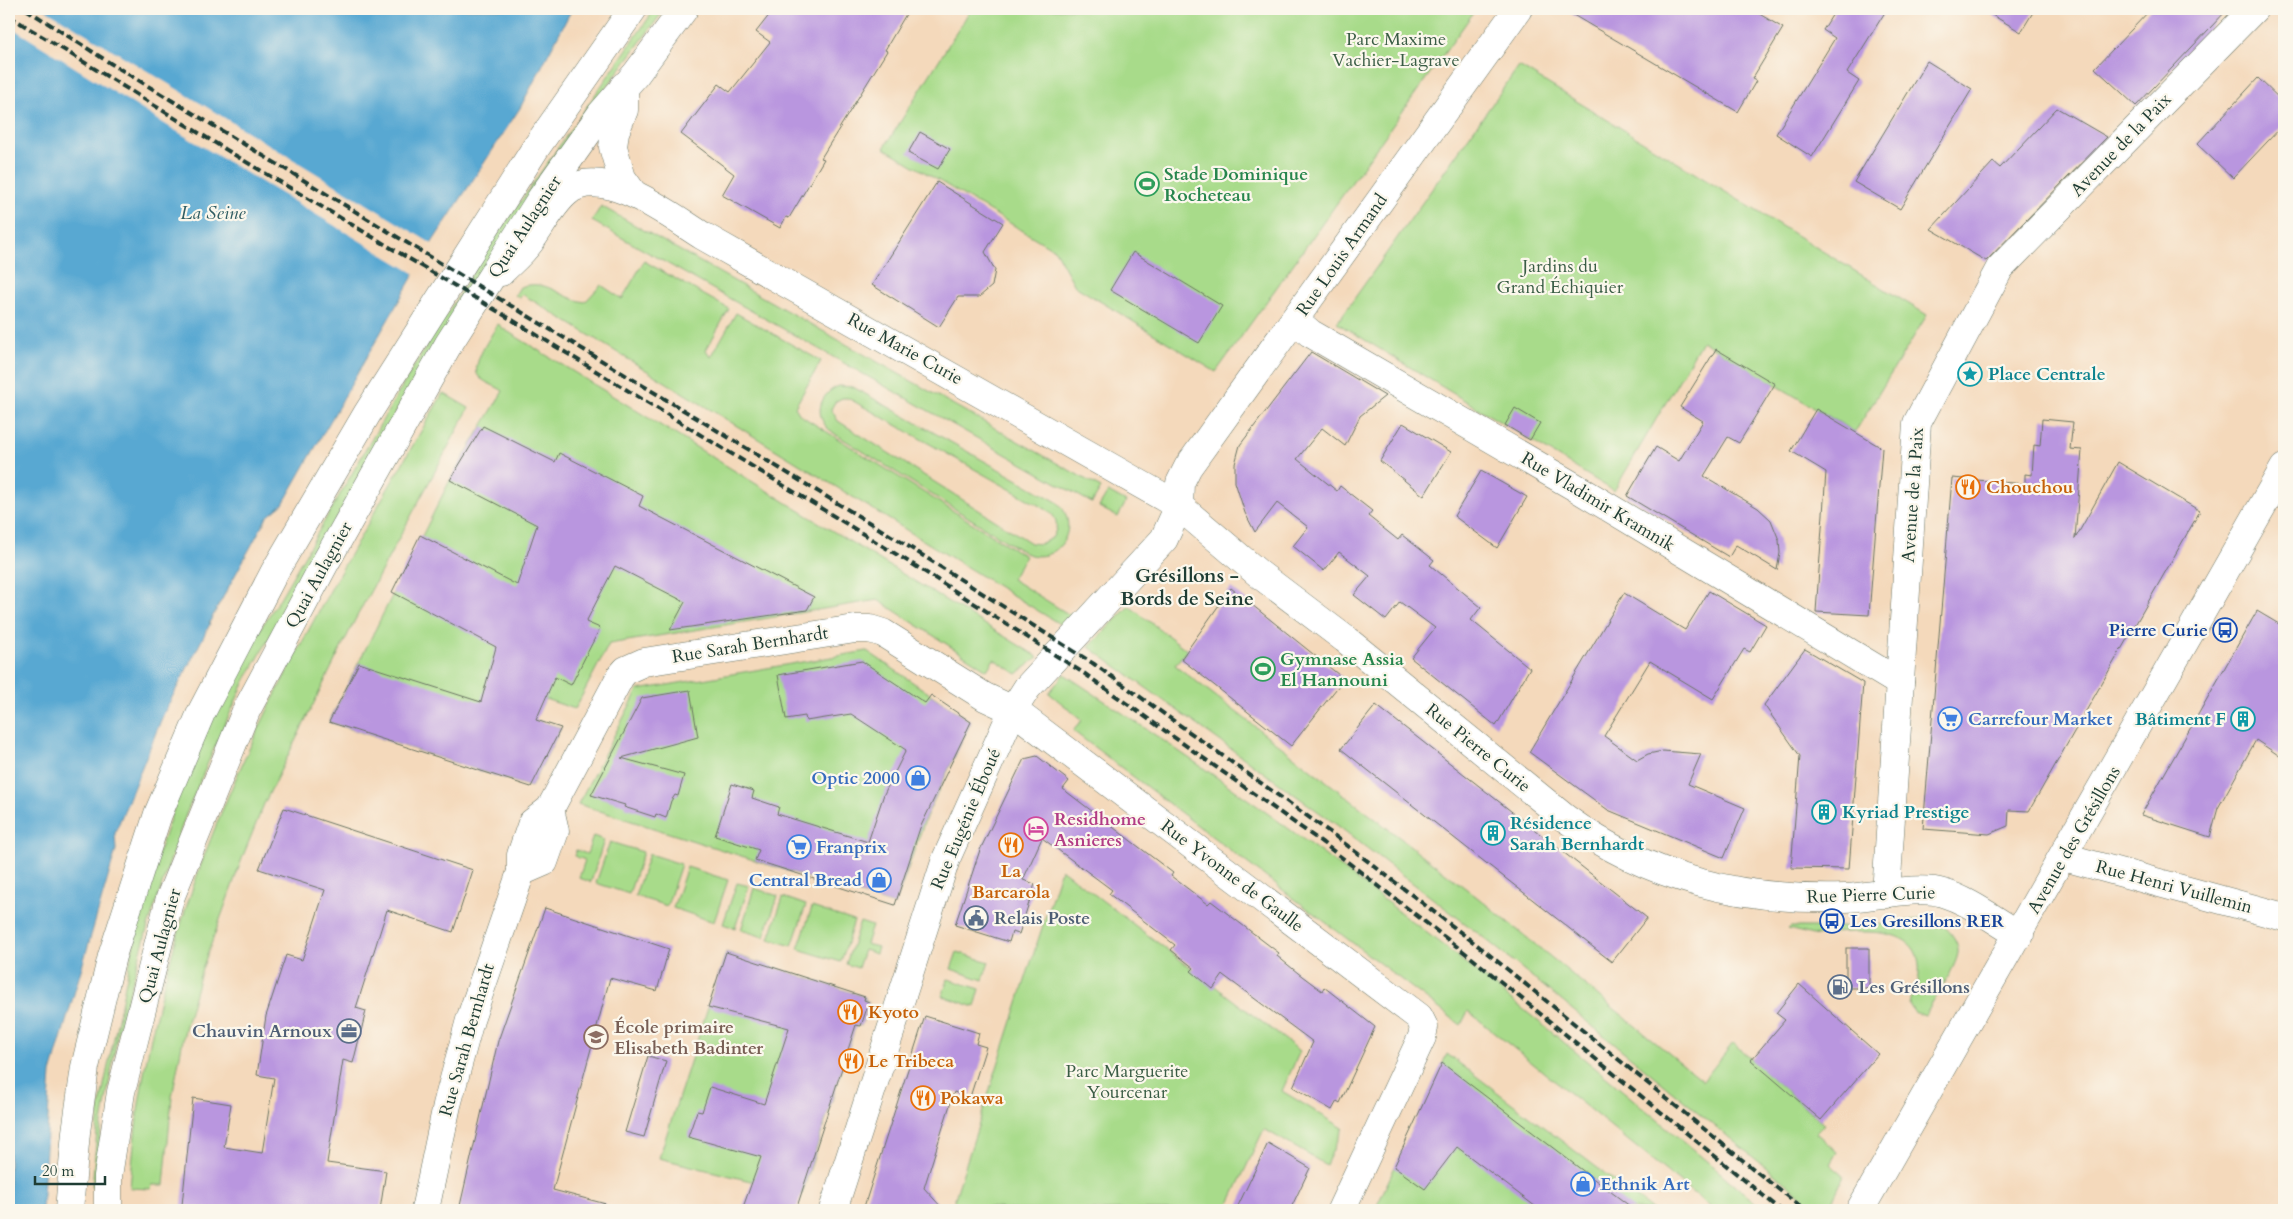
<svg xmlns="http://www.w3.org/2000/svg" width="2293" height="1219" font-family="Cardo,serif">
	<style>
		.green { fill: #a8db8a; stroke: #648c5f; fill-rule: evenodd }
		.water { fill: #58a8d2; stroke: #3c7283 }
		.pier { fill: #f4d9bb }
		.building { fill: #b996df }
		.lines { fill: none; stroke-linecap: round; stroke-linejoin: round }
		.minor-casing { stroke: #6a7463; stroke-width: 29 }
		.secondary-casing { stroke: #6a7463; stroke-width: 29 }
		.primary-casing { stroke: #6a7463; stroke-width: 29 }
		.minor { stroke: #fff; stroke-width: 28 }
		.secondary { stroke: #fff; stroke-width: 28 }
		.primary { stroke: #fff; stroke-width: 28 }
		.rail { stroke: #1f3d34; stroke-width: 4; stroke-dasharray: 8 4; stroke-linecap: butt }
		.labels { text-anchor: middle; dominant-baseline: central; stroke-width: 4.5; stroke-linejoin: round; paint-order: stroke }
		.park-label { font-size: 18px; fill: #3a5d45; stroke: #fbf7ec }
		.street-label { font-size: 18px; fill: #1f3d34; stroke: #fbf7ec }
		.leisure-label { font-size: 18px; font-weight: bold; fill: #27864d; stroke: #fbf7ec; text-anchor: start }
		.culture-label { font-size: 18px; font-weight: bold; fill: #0d838f; stroke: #fbf7ec; text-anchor: start }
		.food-label { font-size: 18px; font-weight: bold; fill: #c56008; stroke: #fbf7ec; text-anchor: start }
		.transit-label { font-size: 18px; font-weight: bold; fill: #164399; stroke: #fbf7ec; text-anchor: end }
		.shop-label { font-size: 18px; font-weight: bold; fill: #366cbe; stroke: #fbf7ec; text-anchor: start }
		.hotel-label { font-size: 18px; font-weight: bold; fill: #b23c85; stroke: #fbf7ec; text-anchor: start }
		.service-label { font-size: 18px; font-weight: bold; fill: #4e5e75; stroke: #fbf7ec; text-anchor: start }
		.education-label { font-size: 18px; font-weight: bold; fill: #785e54; stroke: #fbf7ec; text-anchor: start }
		.water-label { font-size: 19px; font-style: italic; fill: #305d63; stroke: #fbf7ec }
		.quarter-label { font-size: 20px; font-weight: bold; fill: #1f3d34; stroke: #fbf7ec }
	</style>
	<rect width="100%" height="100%" fill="#fbf7ec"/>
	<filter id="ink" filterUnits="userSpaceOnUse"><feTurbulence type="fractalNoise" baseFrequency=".02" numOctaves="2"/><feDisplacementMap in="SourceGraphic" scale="10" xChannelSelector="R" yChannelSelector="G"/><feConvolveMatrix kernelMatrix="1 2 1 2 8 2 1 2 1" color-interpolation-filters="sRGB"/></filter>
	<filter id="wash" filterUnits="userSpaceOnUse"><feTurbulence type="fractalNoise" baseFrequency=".0096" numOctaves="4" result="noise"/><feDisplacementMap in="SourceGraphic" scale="20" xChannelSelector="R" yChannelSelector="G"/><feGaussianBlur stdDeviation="1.12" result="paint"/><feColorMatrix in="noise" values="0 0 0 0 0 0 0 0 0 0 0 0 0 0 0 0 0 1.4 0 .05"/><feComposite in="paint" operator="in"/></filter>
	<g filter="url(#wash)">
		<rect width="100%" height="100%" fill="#f4d9bb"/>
		<g class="green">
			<polygon points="655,9 665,9 585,116 414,380 244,683 219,737 186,814 148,926 118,1032 101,1129 95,1187 92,1188 99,1109 138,924 149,880 186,773 244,654 279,600 411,371 490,245"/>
			<polygon points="971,9 1476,9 1216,372 1075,286 1055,250 884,148"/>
			<polygon points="1519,66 1927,315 1855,432 1702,341 1614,491 1337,323"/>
			<polygon points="601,206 1101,488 1092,503 592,221"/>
			<path d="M644 261 729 309 706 350 711 357 736 313 821 361 795 407 800 415 1025 556 1012 579 1073 617 1066 628 522 294 520 298 515 295 520 287C548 278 559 298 585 302L601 285 622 299Z"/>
			<path d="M498 324 502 327V328L1038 657 1017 674 994 659 987 670 878 600 609 644 575 709 545 699 535 720 561 728 531 787 329 722 450 480 503 391C496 386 485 383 479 377 469 366 492 335 498 324Z"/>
			<path d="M839 386 853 387 1057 502C1083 526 1058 567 1025 553L832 432C813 418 818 394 839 386ZM842 398H848L1047 510C1058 518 1059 527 1052 538L1040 544 1031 543 838 421 831 409 835 402Z"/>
			<path d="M443 393 469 408 355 620 264 804 243 856 201 972 185 1029 172 1097 164 1185H152L151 1189 130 1188C133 1153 136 1119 142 1085 158 991 187 894 224 806 284 662 366 528 443 393Z"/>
			<polygon points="1108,492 1126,502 1118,517 1099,507"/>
			<polygon points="1129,606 1187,650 1175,665 1477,897 1703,1081 1733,1043 1824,1124 1816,1133 1837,1152 1830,1164 1844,1176 1828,1210 1818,1210 1488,941 1337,825 1089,647"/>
			<polygon points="867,651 971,722 926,817 895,905 578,804 638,690"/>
			<path d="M1064 674C1150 731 1236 789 1319 851 1472 964 1619 1086 1764 1210H1714L1468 1011 1461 1025 1073 731 1082 720 1049 693Z"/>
			<polygon points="593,836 604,840 591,882 579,878 585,860 574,856 576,850 587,854"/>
			<polygon points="610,842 643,852 629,894 596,883"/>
			<polygon points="649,854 681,864 667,906 635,896"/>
			<polygon points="687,867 728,880 714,922 673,908"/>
			<polygon points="1061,869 1300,1051 1282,1091 1343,1128 1326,1165 1264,1129 1226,1210 1017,1210 953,1204"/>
			<polygon points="737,883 749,886 735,928 723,924"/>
			<polygon points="754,888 778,896 764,937 741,930"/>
			<polygon points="783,897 806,905 792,946 769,939"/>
			<polygon points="812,907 854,921 841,962 798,949"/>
			<path d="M1918 919C1929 918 1939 920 1947 929 1953 935 1959 944 1958 953 1956 968 1933 1001 1925 1016L1914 1012 1909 1004C1910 995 1919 986 1919 975 1924 921 1857 933 1824 933L1817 936 1788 929 1791 927H1862Z"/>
			<polygon points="860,922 872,926 866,944 878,947 876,954 864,950 858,968 846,964"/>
			<polygon points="726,952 865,997 865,1000 869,1002 861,1026 856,1025 802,1194 659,1158"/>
			<polygon points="957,952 989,962 983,980 951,969"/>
			<polygon points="948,979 980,989 975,1007 942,996"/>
			<polygon points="1447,1054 1653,1210 1375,1210"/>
		</g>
		<polygon class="water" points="9,9 572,9 520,108 433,241 283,504 267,517 209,623 210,624 164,713 115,833 116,850 51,1073 42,1210 9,1210"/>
		<polygon class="pier" points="9,9 45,9 434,245 417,275 168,126 9,26"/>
		<g id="blocks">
			<g class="building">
				<polygon points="774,9 909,9 885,50 887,51 821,158 824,159 789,218 786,217 780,228 722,195 734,174 681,134 719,84 730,92 770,42 756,32"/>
				<polygon points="1563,9 1751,9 1783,28 1752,79 1756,81 1738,112"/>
				<polygon points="1836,9 1887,9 1847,73 1859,81 1812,157 1776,134 1835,38 1823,30"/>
				<polygon points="1982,9 2035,9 2021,32"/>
				<polygon points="2151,9 2228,9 2136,106 2095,68"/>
				<polygon points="1927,61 1972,89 1900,209 1854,182"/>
				<polygon points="2258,78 2284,103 2284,124 2233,178 2197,144"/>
				<polygon points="2057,108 2107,137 1986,261 1931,229 1993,162 2000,168"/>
				<polygon points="920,132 950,149 938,169 908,153"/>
				<polygon points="937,182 1003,223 985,252 995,270 992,286 979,297 958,297 939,327 872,285"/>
				<polygon points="1133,252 1222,306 1199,343 1110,290"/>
				<polygon points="1716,349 1775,384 1739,443 1728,437 1704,476 1758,508 1771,520 1779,540 1780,553 1777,570 1736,545 1729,557 1627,496 1656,447 1679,461 1703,421 1680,407"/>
				<polygon points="1311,352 1385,396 1360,416 1345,446 1322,428 1297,459 1337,491 1340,486 1372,511 1368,516 1398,540 1402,535 1434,560 1430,565 1481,607 1471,620 1530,668 1496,726 1411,658 1435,628 1400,602 1386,620 1354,595 1370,576 1339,552 1324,571 1293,546 1308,527 1277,503 1255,532 1245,513 1235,482 1235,464 1240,445"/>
				<polygon points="1515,408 1540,423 1530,440 1505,425"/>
				<polygon points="1816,409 1882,448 1869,615 1816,612 1826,472 1791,451"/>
				<polygon points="2042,419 2073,422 2070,449 2082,450 2075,539 2118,462 2200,511 2029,811 2009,810 2008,826 1989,834 1923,829 1952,478 2025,484 2025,474 2032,475 2034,445 2040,446"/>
				<polygon points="1403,423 1451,452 1424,496 1380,461"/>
				<polygon points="483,426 555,462 559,453 643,496 639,506 814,597 807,610 670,630 685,602 615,566 586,622 600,628 571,685 555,677 536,720 561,728 531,787 329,722 359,663 481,702 496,647 392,592 420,535 517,585 537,525 450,480"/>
				<polygon points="1481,471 1527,497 1497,548 1454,516"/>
				<polygon points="1231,588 1344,679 1291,746 1181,659"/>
				<polygon points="1709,591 1766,625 1750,652 1744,649 1713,699 1650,661 1604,736 1637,760 1648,754 1663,751 1701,754 1688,784 1745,808 1724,858 1608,810 1529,752 1624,593 1685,630"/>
				<polygon points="2257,611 2284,627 2284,759 2256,740 2218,808 2210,837 2141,815"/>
				<polygon points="1805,649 1863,683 1849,869 1791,868 1800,756 1764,705"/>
				<polygon points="862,661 925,703 931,695 971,722 920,828 895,905 755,860 759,850 715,836 732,784 754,791 752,798 779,807 777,814 868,842 884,794 906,750 851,714 806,721 805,716 786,719 778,675"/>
				<polygon points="690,690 698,737 621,758 684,775 678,796 675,795 671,801 666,818 656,814 655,817 624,807 625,805 591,795 642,698"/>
				<polygon points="1376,705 1647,918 1612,962 1341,749"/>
				<polygon points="1037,756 1069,781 1063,789 1173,873 1171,876 1208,904 1211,901 1279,953 1277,956 1298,973 1322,991 1324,987 1375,1027 1340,1103 1337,1101 1332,1110 1293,1087 1313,1042 1223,975 1213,989 1191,971 1194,968 1171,950 1175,945 1109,894 1112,890 1042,838 1023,880 1035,884 1019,934 1012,932 1009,942 955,925 980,850 1018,771 1024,759"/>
				<polygon points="284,808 473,870 453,932 387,910 356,1008 366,1011 353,1063 343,1060 327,1163 386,1171 380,1210 216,1210 182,1205 193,1098 231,1104 224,1147 262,1153 274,1078 257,1075 266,1016 286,955 302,960 325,890 259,869"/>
				<polygon points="545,908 669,949 657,991 610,978 553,1190 606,1204 606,1210 459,1210 498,1041"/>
				<rect x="1846" y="948" width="23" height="40"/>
				<polygon points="726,952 865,997 864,1000 869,1002 861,1026 856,1025 796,1210 742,1210 761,1157 688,1137 697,1111 702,1112 710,1087 764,1104 789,1028 708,1007"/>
				<polygon points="1799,984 1878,1054 1821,1120 1751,1060 1785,1020 1776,1013"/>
				<polygon points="925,1016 979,1033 976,1044 986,1047 970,1097 954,1092 924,1188 944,1210 863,1210"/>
				<polygon points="648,1056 666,1061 644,1137 625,1132"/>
				<polygon points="1442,1063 1578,1167 1635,1210 1540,1210 1457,1147 1425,1189 1394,1167"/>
				<polygon points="1268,1143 1310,1168 1290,1210 1236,1210"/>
			</g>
		</g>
	</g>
	<g filter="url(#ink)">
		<use href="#blocks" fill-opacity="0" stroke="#6a7463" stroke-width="1"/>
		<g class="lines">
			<g class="minor-casing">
				<g id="minor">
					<polyline points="624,86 624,110 615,132 613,147 622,178 632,192"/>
					<path d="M501 272C511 262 522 253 530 242 542 226 551 206 566 193 601 161 672 217 703 236L1179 506 1259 574 1345 639 1565 818C1649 879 1741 901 1845 898 1872 897 1919 885 1943 893 1970 901 1995 921 2020 935"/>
					<polyline points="1296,321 1310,333 1575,487 1900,683"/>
					<polyline points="2064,857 2284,917"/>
					<polyline points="521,872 544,862 555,831 550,809"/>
					<polyline points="1886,894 1917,423 2000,268 2254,9"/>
					<polyline points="425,1210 447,1105 470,1020 521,872 521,855 532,823 550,809 620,677 626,670 644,662 855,629 870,629 883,633 985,697 1013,710 1419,1017 1424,1027 1422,1037 1341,1210"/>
					<polyline points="833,1210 946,859 1013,710 1027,688 1164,539 1179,506 1180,483 1188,467 1518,9"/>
				</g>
			</g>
			<g class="secondary-casing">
				<polyline id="secondary" points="1860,1210 2284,468"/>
			</g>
			<g class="primary-casing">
				<g id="primary">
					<polyline points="69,1210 76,1132 85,1067 112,956 158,814 201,713 275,571 367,414 535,149 633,9"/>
					<polyline points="108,1210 108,1176 121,1092 170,898 246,711 324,565 448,345 542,197 601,114 636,74 684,9"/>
				</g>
			</g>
			<use href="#minor" class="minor"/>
			<use href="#secondary" class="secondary"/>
			<use href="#primary" class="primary"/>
			<g class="rail">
				<polyline points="26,9 110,63 903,543 1094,664 1331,833 1481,948 1804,1210"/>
				<polyline points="9,16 238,157 509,318 914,565 1085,674 1323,843 1473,959 1781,1210"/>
			</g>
		</g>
	</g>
	<defs>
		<g id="stadium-ring" transform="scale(1.25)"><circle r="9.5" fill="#fbf7ec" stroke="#2e9e5b" stroke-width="1.5"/><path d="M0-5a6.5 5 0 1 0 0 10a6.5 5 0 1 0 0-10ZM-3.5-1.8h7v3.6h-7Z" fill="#2e9e5b"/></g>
		<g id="sight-ring" transform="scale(1.25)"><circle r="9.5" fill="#fbf7ec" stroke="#0f9aa8" stroke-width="1.5"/><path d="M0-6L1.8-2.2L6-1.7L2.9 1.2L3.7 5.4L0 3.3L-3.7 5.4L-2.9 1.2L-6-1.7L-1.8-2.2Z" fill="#0f9aa8"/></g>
		<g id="restaurant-ring" transform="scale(1.25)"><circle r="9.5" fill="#fbf7ec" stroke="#e8710a" stroke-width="1.5"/><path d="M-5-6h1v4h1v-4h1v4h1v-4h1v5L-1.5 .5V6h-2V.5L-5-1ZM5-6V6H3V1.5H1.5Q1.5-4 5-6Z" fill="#e8710a"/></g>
		<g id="bus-ring" transform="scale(1.25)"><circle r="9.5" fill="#fbf7ec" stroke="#1a4fb4" stroke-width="1.5"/><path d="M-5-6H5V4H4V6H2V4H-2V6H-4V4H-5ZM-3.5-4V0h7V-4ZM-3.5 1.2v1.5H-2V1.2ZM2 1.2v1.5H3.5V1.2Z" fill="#1a4fb4"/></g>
		<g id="supermarket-ring" transform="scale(1.25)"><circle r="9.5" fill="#fbf7ec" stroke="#3f7fe0" stroke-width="1.5"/><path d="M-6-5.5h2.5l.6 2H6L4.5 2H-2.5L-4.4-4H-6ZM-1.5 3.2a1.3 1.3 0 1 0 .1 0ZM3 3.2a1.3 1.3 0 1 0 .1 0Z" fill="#3f7fe0"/></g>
		<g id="building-ring" transform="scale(1.25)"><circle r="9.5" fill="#fbf7ec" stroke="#0f9aa8" stroke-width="1.5"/><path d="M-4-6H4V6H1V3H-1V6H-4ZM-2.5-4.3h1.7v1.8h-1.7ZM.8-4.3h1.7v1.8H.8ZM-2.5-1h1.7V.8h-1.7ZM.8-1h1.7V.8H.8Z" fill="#0f9aa8"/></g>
		<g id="shop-ring" transform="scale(1.25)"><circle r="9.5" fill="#fbf7ec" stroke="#3f7fe0" stroke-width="1.5"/><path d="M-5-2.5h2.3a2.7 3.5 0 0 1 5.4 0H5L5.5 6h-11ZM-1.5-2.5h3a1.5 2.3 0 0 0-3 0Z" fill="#3f7fe0"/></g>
		<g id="hotel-ring" transform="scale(1.25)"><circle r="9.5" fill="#fbf7ec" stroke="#d1479c" stroke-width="1.5"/><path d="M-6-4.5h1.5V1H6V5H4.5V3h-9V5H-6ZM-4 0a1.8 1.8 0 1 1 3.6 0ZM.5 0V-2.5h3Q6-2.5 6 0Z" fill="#d1479c"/></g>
		<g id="civic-ring" transform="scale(1.25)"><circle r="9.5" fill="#fbf7ec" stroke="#5c6f8a" stroke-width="1.5"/><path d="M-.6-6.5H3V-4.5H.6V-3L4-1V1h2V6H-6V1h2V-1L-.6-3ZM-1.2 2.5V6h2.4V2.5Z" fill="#5c6f8a"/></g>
		<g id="fuel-ring" transform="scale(1.25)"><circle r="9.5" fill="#fbf7ec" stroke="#5c6f8a" stroke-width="1.5"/><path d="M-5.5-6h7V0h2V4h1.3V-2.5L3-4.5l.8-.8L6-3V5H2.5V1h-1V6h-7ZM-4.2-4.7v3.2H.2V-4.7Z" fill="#5c6f8a"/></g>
		<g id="office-ring" transform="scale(1.25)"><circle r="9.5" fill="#fbf7ec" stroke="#5c6f8a" stroke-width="1.5"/><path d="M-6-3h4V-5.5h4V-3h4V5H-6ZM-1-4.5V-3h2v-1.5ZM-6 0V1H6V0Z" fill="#5c6f8a"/></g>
		<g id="school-ring" transform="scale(1.25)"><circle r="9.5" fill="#fbf7ec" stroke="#8d6e63" stroke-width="1.5"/><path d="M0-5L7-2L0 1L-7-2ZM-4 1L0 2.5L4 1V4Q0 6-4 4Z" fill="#8d6e63"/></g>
	</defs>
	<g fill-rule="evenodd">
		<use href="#stadium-ring" x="1147" y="184"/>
		<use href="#sight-ring" x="1970" y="374"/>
		<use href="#restaurant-ring" x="1968" y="487"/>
		<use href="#bus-ring" x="2225" y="630"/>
		<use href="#stadium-ring" x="1263" y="669"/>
		<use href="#supermarket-ring" x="1950" y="719"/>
		<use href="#building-ring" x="2243" y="719"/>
		<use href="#shop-ring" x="918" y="778"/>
		<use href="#building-ring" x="1824" y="812"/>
		<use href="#hotel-ring" x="1036" y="829"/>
		<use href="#building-ring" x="1493" y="833"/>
		<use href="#restaurant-ring" x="1011" y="845"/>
		<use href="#supermarket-ring" x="799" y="847"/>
		<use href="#shop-ring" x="879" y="880"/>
		<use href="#civic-ring" x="976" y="918"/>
		<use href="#bus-ring" x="1832" y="921"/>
		<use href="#fuel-ring" x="1840" y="987"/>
		<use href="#restaurant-ring" x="850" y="1012"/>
		<use href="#office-ring" x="349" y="1031"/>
		<use href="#school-ring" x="596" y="1037"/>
		<use href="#restaurant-ring" x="851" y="1061"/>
		<use href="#restaurant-ring" x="923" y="1098"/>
		<use href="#shop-ring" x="1583" y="1184"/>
	</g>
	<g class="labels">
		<g class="park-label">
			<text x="1396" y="39">Parc Maxime<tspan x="1396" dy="21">Vachier-Lagrave</tspan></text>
			<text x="1560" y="266">Jardins du<tspan x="1560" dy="21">Grand Échiquier</tspan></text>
			<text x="1127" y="1071">Parc Marguerite<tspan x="1127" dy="21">Yourcenar</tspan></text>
		</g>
		<g class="street-label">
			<text transform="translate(2121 145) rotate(-46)">Avenue de la Paix</text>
			<text transform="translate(525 227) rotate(-57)">Quai Aulagnier</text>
			<text transform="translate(1342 255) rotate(-55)">Rue Louis Armand</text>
			<text transform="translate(905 349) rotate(29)">Rue Marie Curie</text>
			<text transform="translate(1913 495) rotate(-86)">Avenue de la Paix</text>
			<text transform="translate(1598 502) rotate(31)">Rue Vladimir Kramnik</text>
			<text transform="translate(319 575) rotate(-61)">Quai Aulagnier</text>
			<text transform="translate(750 645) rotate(-9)">Rue Sarah Bernhardt</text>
			<text transform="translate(1478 748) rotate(39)">Rue Pierre Curie</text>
			<text transform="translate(966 819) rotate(-67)">Rue Eugénie Éboué</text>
			<text transform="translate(2074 840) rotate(-60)">Avenue des Grésillons</text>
			<text transform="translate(1232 876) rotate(37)">Rue Yvonne de Gaulle</text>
			<text transform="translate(2174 887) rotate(15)">Rue Henri Vuillemin</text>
			<text transform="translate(1871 895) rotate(-2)">Rue Pierre Curie</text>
			<text transform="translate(160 946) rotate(-75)">Quai Aulagnier</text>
			<text transform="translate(467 1040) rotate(-74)">Rue Sarah Bernhardt</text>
		</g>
		<g class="leisure-label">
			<text x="1164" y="174">Stade Dominique<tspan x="1164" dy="21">Rocheteau</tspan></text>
			<text x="1280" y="659">Gymnase Assia<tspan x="1280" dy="21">El Hannouni</tspan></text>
		</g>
		<g class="culture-label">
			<text x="1988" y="374">Place Centrale</text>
			<text x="2226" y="719" text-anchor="end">Bâtiment F</text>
			<text x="1842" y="812">Kyriad Prestige</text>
			<text x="1510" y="823">Résidence<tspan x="1510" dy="21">Sarah Bernhardt</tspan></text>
		</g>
		<g class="food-label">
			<text x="1986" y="487">Chouchou</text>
			<text x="1011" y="871" text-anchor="middle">La<tspan x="1011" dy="21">Barcarola</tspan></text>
			<text x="868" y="1012">Kyoto</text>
			<text x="868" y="1061">Le Tribeca</text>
			<text x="940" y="1098">Pokawa</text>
		</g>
		<g class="transit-label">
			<text x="2208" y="630">Pierre Curie</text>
			<text x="1850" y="921" text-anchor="start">Les Gresillons RER</text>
		</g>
		<g class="shop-label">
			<text x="1968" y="719">Carrefour Market</text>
			<text x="900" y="778" text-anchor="end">Optic 2000</text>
			<text x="816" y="847">Franprix</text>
			<text x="862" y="880" text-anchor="end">Central Bread</text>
			<text x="1600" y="1184">Ethnik Art</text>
		</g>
		<g class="hotel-label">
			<text x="1054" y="819">Residhome<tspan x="1054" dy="21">Asnieres</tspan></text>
		</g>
		<g class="service-label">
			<text x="994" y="918">Relais Poste</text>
			<text x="1858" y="987">Les Grésillons</text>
			<text x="332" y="1031" text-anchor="end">Chauvin Arnoux</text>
		</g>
		<g class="education-label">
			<text x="614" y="1027">École primaire<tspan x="614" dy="21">Elisabeth Badinter</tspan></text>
		</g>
		<g class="water-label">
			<text x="213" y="213">La Seine</text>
		</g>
		<g class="quarter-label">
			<text x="1187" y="575">Grésillons -<tspan x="1187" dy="23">Bords de Seine</tspan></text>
		</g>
	</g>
	<rect width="2293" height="1219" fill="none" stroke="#fbf7ec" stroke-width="30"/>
	<path d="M35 1176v8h70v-8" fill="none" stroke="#1f3d34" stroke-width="2.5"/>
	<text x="42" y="1176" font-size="15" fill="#1f3d34" stroke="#fbf7ec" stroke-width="4" paint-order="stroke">20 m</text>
</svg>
